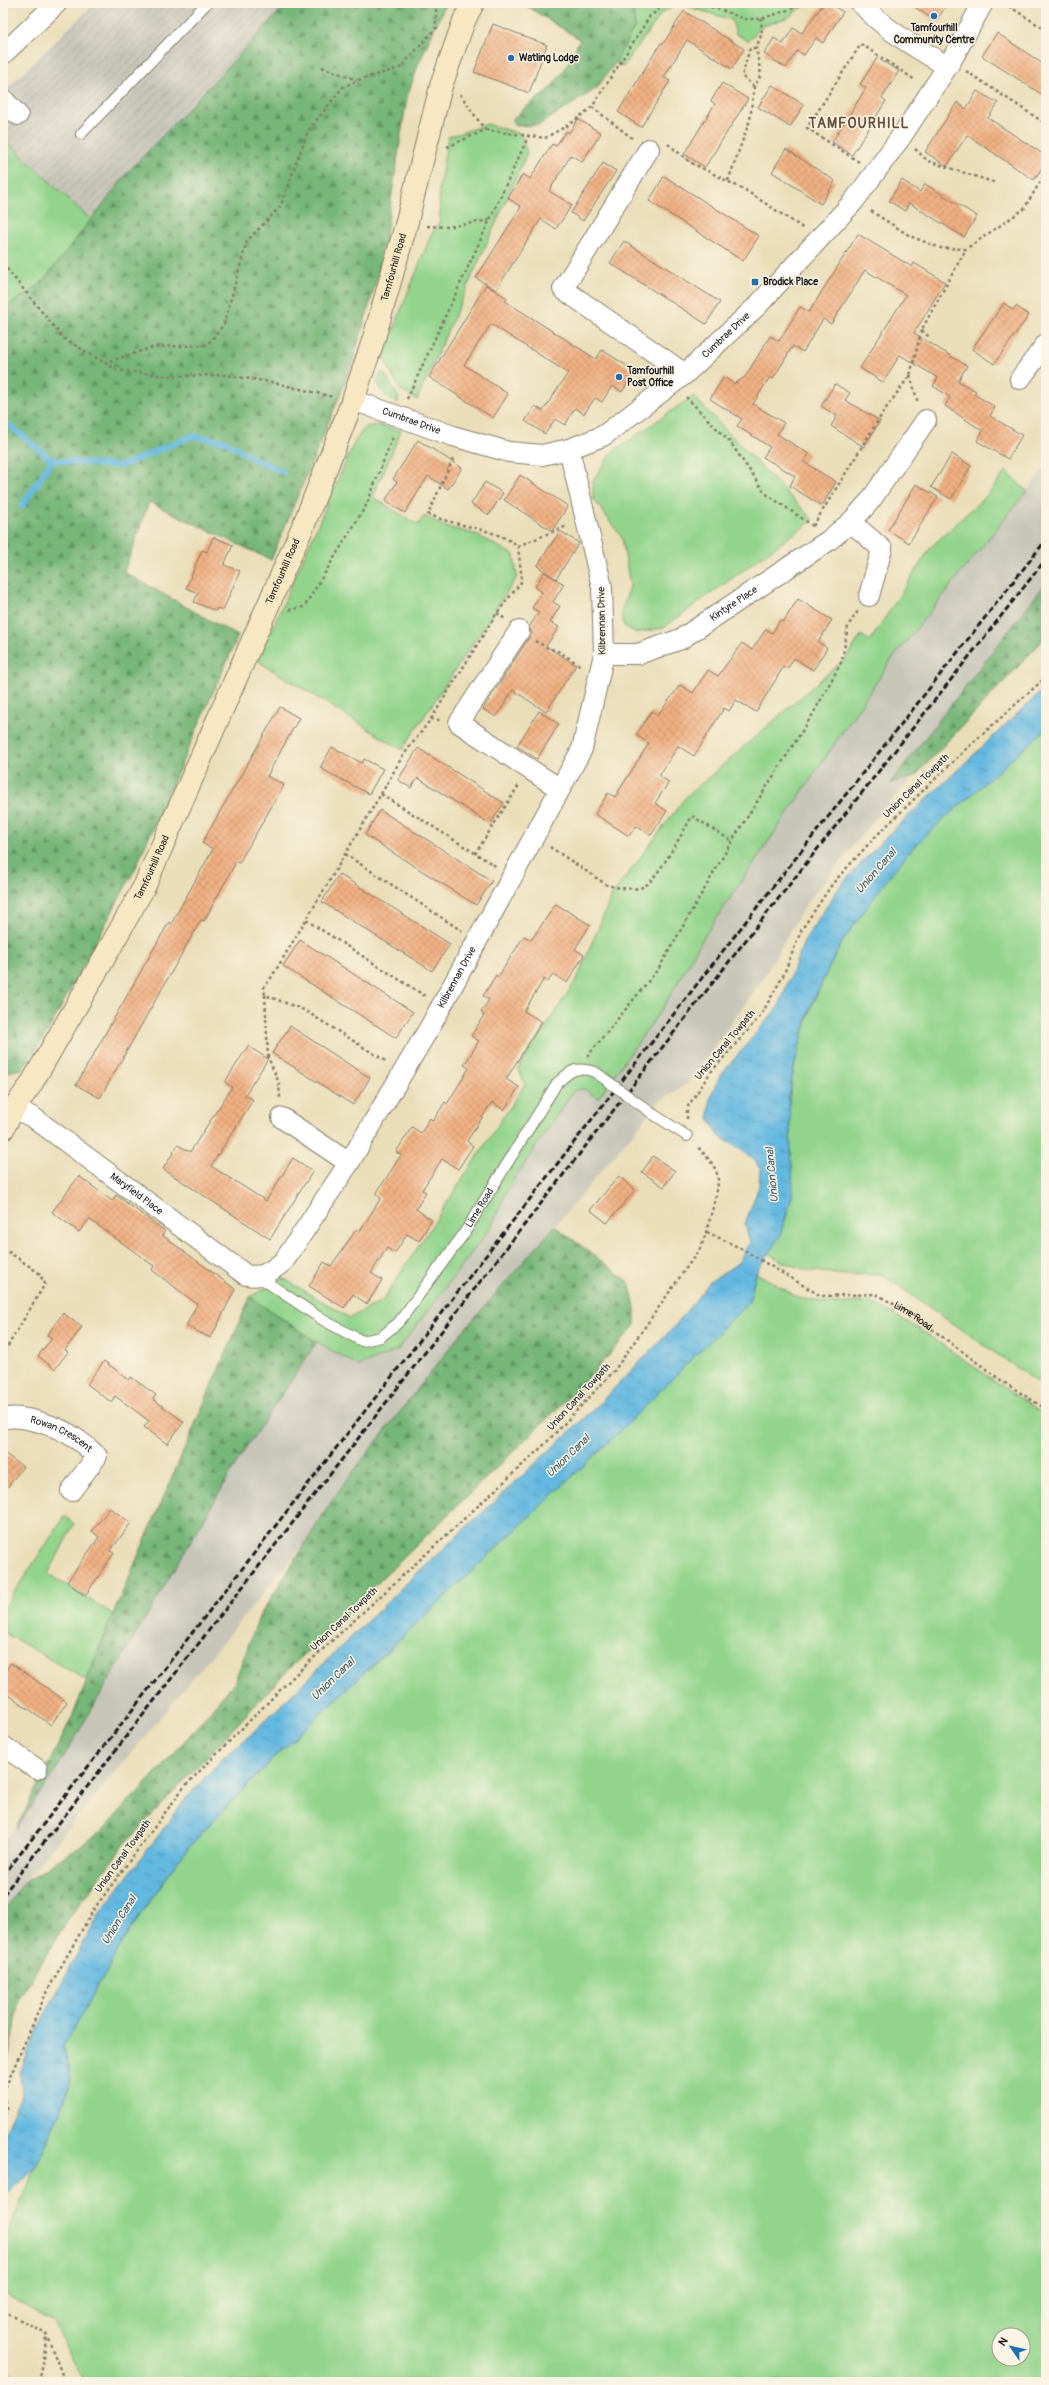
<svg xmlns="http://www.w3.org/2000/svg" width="1049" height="2385" font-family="Pangolin,sans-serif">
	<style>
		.industrial { fill: url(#industrial-furrows) }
		.railway { fill: #c6c5b8 }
		.green { fill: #93d48c; stroke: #587854; fill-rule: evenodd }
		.forest { fill: url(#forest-firs); stroke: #49694a }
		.water { fill: url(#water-ripples); stroke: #406a7e }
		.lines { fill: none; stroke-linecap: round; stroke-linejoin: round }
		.stream { stroke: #64b8e0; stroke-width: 6 }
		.building { fill: url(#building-cross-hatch) }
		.lane-casing { stroke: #837d6a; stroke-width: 12 }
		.street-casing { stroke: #837d6a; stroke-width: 22 }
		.secondary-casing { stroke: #837d6a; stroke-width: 24 }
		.path { stroke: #837d6a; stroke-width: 2.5; stroke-dasharray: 3 3; stroke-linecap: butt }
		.lane { stroke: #fff; stroke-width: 10 }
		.street { stroke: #fff; stroke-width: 20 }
		.secondary { stroke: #f7e8c3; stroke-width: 22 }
		.rail { stroke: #1c1c1c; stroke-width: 3; stroke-dasharray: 6 3; stroke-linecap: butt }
		.lane-bridge-casing { stroke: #837d6a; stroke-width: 12; stroke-linecap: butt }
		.lane-bridge { stroke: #fff; stroke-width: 10 }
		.poi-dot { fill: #1f6fb2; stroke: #fcf5e5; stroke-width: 1.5 }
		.labels { text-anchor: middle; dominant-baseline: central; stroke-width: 3; stroke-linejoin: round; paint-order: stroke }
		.poi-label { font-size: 10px; font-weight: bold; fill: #1c1c1c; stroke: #fcf5e5; text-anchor: start }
		.street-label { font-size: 10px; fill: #1c1c1c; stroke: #fcf5e5 }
		.water-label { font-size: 11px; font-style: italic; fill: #395a6a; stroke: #fcf5e5 }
		.district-label { font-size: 14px; font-weight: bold; letter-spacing: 1px; fill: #665040; stroke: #fcf5e5 }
	</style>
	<defs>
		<pattern id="industrial-furrows" width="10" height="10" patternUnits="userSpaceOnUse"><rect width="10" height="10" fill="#c6c5b8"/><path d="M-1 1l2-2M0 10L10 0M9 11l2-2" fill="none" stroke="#aaa99e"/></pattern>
		<pattern id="forest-firs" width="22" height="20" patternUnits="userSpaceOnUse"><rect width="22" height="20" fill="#76b678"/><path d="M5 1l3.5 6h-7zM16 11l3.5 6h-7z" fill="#609362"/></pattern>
		<pattern id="water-ripples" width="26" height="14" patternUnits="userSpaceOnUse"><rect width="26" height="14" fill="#64b8e0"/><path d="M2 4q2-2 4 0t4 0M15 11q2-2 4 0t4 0" fill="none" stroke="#5295b5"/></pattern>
		<pattern id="building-cross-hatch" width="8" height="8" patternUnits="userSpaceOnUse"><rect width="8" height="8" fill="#f0b082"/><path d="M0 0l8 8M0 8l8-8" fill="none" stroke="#cd9770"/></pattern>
	</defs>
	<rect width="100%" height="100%" fill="#fcf5e5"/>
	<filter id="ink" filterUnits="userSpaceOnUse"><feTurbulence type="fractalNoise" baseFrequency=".025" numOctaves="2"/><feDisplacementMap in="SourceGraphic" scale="8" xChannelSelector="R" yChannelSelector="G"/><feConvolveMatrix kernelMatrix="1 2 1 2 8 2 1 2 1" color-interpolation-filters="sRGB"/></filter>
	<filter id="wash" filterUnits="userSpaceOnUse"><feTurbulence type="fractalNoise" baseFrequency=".012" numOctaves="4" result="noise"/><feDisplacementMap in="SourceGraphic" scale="16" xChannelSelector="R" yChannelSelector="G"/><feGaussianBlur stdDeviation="0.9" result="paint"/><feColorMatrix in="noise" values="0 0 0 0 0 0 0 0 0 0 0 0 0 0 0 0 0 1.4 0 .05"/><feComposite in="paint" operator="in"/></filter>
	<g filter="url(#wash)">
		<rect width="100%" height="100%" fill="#eadeb9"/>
		<polygon class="industrial" points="95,3 288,3 130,170 91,220 3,138 3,92"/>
		<polygon class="railway" points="1046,467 1046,637 878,815 806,904 762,980 689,1082 659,1102 555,1226 463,1331 338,1491 305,1543 22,1884 3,1913 3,1845 59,1765 244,1451 317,1342 359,1366 491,1227 508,1188 574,1090 584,1089 598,1098 664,1006 705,935 892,659"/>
		<g class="green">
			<polygon points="522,3 806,3 789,17 763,26 748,41 736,34 732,20 676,3 661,14 623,67"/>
			<polygon points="487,124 521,134 527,153 417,400 400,390 384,359 397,320 431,235 440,221 439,189 448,137"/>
			<polygon points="3,138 91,220 40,285 4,310"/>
			<polygon points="381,372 384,373 399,398 397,403 385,395 377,382"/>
			<polygon points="693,396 813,520 663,628 636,633 624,626 621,613 630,586 622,538 593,498 593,480 612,452"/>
			<polygon points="378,425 401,431 373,497 418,525 424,516 446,527 475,534 514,555 517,577 402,750 258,661 354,443 365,427"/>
			<polygon points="1006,471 1027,491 892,659 705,935 664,1006 598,1098 584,1089 574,1090 508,1188 491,1227 398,1350 359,1366 301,1333 250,1297 283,1278 350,1318 383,1300 525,1084 518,1069 577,979 612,895 685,798 848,656 861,635 870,641 931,547 989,493"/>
			<path d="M1046 729V1388L881 1274 844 1275 806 1270 783 1262 768 1253C810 1194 782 1149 791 1087 804 995 854 910 917 843 936 823 959 805 980 787 1002 767 1023 747 1046 729Z"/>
			<path d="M756 1273 799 1298 835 1304 871 1301 919 1329 1046 1416V2382H84L54 2323 3 2293V2243L64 2102 71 2080 63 2047 131 1928 182 1855 208 1826 275 1757 612 1439 749 1302ZM999 2335H1023V2359H999Z"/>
			<polygon points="65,1516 74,1524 48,1574 113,1614 86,1680 3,1632 3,1609"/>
		</g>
		<g class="forest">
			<polygon points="288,3 446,3 419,63 407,97 381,265 350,371 271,560 149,502 124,572 238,636 135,869 47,1033 22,1069 3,1073 3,309 40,285 130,170"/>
			<path d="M522 3H633L635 26 616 62 596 89 539 125 516 126 512 120C523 108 535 101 546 92 562 78 571 57 580 39Z"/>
			<polygon points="1046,583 1046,637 914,777 890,783"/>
			<polygon points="555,1226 629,1282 635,1307 635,1325 591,1376 289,1669 124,1845 73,1912 19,1999 9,2056 3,2070 3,1913 22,1884 101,1832 176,1751 234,1683 259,1617 338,1491 463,1331"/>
			<polygon points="250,1297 317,1342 244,1451 59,1765 16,1829 73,1715 113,1614"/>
			<polygon points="3,2359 14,2382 3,2382"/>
		</g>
		<polygon class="water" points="1046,687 1046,729 918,842 891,874 846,936 833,959 810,1008 793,1070 789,1099 793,1193 780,1236 756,1273 749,1302 612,1439 275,1757 208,1826 182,1855 131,1928 63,2047 71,2080 64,2102 35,2169 3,2196 3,2134 22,2094 20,2073 38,2027 99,1914 189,1795 226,1755 245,1740 415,1575 593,1410 673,1328 710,1282 738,1263 750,1242 745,1224 759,1186 760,1169 753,1158 718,1135 709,1118 710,1097 720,1076 779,1006 805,939 841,885 885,838"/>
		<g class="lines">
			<g class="stream">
				<polyline points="3,420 52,460 121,466 192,436 225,441 254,459 283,472"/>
				<polyline points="22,506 52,460"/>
			</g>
		</g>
		<g id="blocks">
			<g class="building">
				<polygon points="824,3 829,3 843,12 823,43 816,38 804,55 797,51 786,68 764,54 774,38 783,44 793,28 802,33"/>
				<polygon points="908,3 948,3 936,21"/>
				<polygon points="684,11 744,49 732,69 687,40 664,77 670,81 641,127 618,112 661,43 663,44"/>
				<polygon points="493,24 547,45 529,93 474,72"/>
				<polygon points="997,33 1046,66 1046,97 982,56"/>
				<polygon points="877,58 899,71 882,98 886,101 852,155 832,142 866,88 860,84"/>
				<polygon points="722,83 748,99 705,167 684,154 715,104 711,101"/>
				<polygon points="772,85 804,105 790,127 758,107"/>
				<polygon points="977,91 998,103 988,118 1046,156 1046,162 1034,180 967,135 947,166 925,152 957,102 966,109"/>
				<polygon points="578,119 601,133 582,162 571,155 549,191 572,205 556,229 541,219 496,290 476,278 521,207 508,198 523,174 530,179 552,144 556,146 566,131 569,133"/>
				<polygon points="786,149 835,181 821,204 772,172"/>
				<polygon points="603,163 616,171 583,221 571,213"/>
				<polygon points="664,176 759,236 743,261 649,201"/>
				<polygon points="902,180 920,192 925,184 977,216 964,237 909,203 905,211 889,201"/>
				<polygon points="858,234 912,267 914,263 945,282 914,333 967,366 958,381 976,391 974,394 995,407 990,416 1022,435 1008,459 977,441 983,431 945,406 950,397 933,386 938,378 900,355 883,382 860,368 906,295 865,270 831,324 823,319 803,352 793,346 773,379 770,377 753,404 784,423 777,434 809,454 804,462 836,482 822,506 790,486 795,476 763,457 770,447 737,426 742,419 710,399 724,377 734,384 745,377 770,336 779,341 800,307 809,312"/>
				<polygon points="624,241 720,302 706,324 610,263"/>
				<polygon points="486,285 507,298 505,301 596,359 602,350 635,371 622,392 612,386 602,402 595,398 584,414 575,408 565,425 555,419 545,434 525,421 535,406 543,411 568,373 491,324 464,365 508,394 493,418 429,377"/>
				<polygon points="1004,303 1013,310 1016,306 1029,315 994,364 972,349"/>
				<polygon points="835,384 850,393 845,400 880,421 864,447 831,426 837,416 821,406"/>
				<polygon points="418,440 462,468 448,489 428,476 405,513 385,501 397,482 393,479"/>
				<polygon points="952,454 971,466 951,499 931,487"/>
				<polygon points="520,475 568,506 552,531 504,500"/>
				<polygon points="485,482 503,493 489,515 471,504"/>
				<polygon points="916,484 938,497 909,543 888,530"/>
				<polygon points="560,531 579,543 556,579 537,566"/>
				<polygon points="213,537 233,545 224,565 240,571 223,610 217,608 216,611 194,602 198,593 186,588 202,550 207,552"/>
				<polygon points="544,572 564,584 553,602 560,606 550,622 559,627 546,646 576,665 546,712 513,690 496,717 483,709 532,633 529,627 539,612 532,608 542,592 535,587"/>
				<polygon points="798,599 832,620 818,642 827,648 813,670 794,658 788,668 784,666 756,712 736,700 729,711 724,708 694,756 678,746 659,776 669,782 655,803 667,811 651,835 636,826 629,836 595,814 608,793 615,797 649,743 636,735 652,711 658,715 680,685 693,693 708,670 718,676 742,643 752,650 766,629 772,633 780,620 783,622"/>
				<polygon points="280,707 299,718 267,776 284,785 239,863 236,862 204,921 201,920 100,1098 76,1085 169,922 171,924 213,849 202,843"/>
				<polygon points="539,711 559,724 537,759 517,746"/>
				<polygon points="332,747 362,763 364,759 383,769 369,794 320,768"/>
				<polygon points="418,748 504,803 490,824 418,778 411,788 398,780"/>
				<polygon points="380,810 492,881 476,905 365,835"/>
				<polygon points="339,874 450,944 432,971 322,902"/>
				<polygon points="556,904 590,925 575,949 584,955 567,983 553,974 548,982 544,979 524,1011 542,1022 506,1079 519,1087 504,1110 492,1102 467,1141 473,1146 458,1169 442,1159 422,1190 426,1192 416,1209 432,1220 419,1241 407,1234 395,1253 387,1248 371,1273 382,1280 367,1304 353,1294 344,1308 309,1286 324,1262 331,1266 356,1230 359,1232 381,1198 376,1194 401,1155 396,1152 412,1127 421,1133 430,1118 433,1121 445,1102 447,1104 469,1068 464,1065 479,1041 471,1036 484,1015 481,1012 489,1000 483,996 496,975 498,977 524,936 531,940"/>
				<polygon points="300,940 413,1012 396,1038 283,966"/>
				<polygon points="290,1026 370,1078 353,1105 272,1053"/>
				<polygon points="248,1046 268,1059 245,1095 253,1100 211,1166 266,1201 293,1158 313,1171 270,1239 163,1169 178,1145 190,1152 232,1087 225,1082"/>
				<polygon points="653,1156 675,1171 664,1187 642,1172"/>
				<polygon points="79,1176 112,1201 116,1195 165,1231 162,1235 235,1289 211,1338 186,1326 197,1304 152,1270 154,1266 89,1219 79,1232 52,1212"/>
				<polygon points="619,1176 635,1190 607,1223 590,1210"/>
				<polygon points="63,1313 82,1327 65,1350 68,1352 55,1369 38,1356 52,1338 47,1335"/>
				<polygon points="104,1361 129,1380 131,1377 156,1395 153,1399 184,1422 167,1444 144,1427 149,1421 129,1406 115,1396 111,1402 87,1384"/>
				<polygon points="3,1452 23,1467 3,1493"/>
				<polygon points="110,1508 131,1523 110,1551 114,1553 85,1596 67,1582 99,1537 92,1531"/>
				<polygon points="11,1663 67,1702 51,1725 3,1691 3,1674"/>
			</g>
		</g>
	</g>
	<g filter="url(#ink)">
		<use href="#blocks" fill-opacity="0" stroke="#837d6a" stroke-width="1"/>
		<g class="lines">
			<g class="lane-casing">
				<g id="lane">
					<polyline points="81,134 207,3"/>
					<polyline points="653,1114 687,1136"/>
					<path id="s2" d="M259 1277 323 1320 362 1341 381 1337 399 1322 463 1235 557 1083C572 1070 575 1066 595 1072"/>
				</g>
			</g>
			<g class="street-casing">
				<g id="street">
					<path d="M861 3C883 29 918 49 947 66"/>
					<polyline points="3,54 57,3"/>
					<polyline points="3,99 18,115"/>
					<polyline points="649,149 563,289 685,374"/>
					<polyline points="1020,379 1046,344"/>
					<path id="s3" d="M353 400 453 436 509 452 542 455 569 449 603 436 685 374 758 305 854 201 901 137 951 61 983 3"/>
					<polyline points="851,522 882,549 869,596"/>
					<polyline points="519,631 459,723 560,789"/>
					<path id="s4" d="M604 654H638L681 639 828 541 851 522 870 501 926 420"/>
					<path id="s5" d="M3 1110 14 1108 34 1118 246 1275C264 1278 270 1272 284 1261L349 1163 431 1025 582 749 604 654 602 587 569 449"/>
					<polyline points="282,1118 349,1163"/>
					<path id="s6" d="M3 1419C20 1413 60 1427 75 1438 83 1443 90 1450 97 1456L71 1491"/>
					<polyline points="3,1746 37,1769"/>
				</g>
			</g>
			<g class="secondary-casing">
				<g id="secondary">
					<path id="s7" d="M3 1129 14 1108 30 1086 107 953 144 887 304 524 353 400 374 338 406 225 441 86 464 21 473 3"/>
				</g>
			</g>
			<g class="path">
				<polyline points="436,3 436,28"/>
				<polyline points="693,3 718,9 745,19 761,19 809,3"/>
				<polyline points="1004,3 1046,30"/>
				<polyline points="322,67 357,80"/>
				<polyline points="966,71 1046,124"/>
				<polyline points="754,87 742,76 750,48 756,48"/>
				<polyline points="460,94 485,130"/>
				<polyline points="592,107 632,138"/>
				<polyline points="668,144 690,162 745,190 803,228"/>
				<polyline points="447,147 485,130 545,138 570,124 592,107 650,16 668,3"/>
				<polyline points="915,149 928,161 996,183"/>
				<polyline points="859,162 807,128 861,44 915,80"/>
				<polyline points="728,181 750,120 754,87 761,75 756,48 762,33 761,19"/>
				<polyline points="871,211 910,236 940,248 966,249 1024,209 1046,172"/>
				<polyline points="427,226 448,227 489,220"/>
				<polyline points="3,264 63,338 117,370 168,376 225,375 271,382 333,397"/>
				<polyline points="922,330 930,338"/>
				<polyline points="104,363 154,347 207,345 224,324 247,241 280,207 308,131 343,87 358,80 400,68 436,28 440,27"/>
				<polyline points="910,375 918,403"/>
				<polyline points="686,397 730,442 765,493 813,526"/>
				<polyline points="407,399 529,135"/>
				<polyline points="813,526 884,411 910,375 922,329 966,249"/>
				<polyline points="518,546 567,526"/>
				<polyline points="289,610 304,607 367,504 393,436"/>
				<polyline points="497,613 505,619"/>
				<polyline points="535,641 548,648 560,652 581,666"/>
				<path d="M431 719 497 613 522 581 518 546C493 527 456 527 428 514L454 457"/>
				<polyline points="381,794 402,757 431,719 440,720"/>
				<path d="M550 847 607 885C616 888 634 890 643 887 656 882 684 830 692 816L732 841"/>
				<polyline points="345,854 462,931"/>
				<polyline points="475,854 519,785"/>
				<polyline points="306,920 271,978 264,986 265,995 304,1010 387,1062"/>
				<polyline points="265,995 268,1057 279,1083 280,1098"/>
				<polyline points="425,996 306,920 381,794 497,867"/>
				<polyline points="587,1057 659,968 732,841 813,714 842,661 848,626 858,611"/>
				<polyline points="687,1119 687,1108 710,1073 761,1015 783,976 802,929 833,883 875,837 965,750 1046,677"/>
				<path id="s1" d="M707 1232 742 1249 821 1296 876 1294 913 1315 1002 1381 1046 1409"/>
				<polyline points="3,1248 39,1273 45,1284 3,1354"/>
				<path d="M3 2093 47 1991 94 1909 184 1787 295 1675 545 1444 614 1371 701 1247C705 1237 719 1190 718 1180 718 1167 705 1155 697 1146"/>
				<polyline points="3,2120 7,2111 3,2092"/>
				<polyline points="3,2311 46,2333 65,2382"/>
				<polyline points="39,2382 44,2360 46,2333"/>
			</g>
			<use href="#lane" class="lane"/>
			<use href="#street" class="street"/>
			<use href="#secondary" class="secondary"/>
			<g class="rail">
				<polyline points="3,1876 747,920 1046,540"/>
				<polyline points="3,1895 756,927 1046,559"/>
			</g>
			<g class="lane-bridge-casing">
				<polyline id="lane-bridge" points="595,1072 653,1114"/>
			</g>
			<use href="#lane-bridge" class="lane-bridge"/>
		</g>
	</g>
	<g class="poi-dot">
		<circle cx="934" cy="16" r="4"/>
		<circle cx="511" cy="58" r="4"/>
		<rect x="751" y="278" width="8" height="8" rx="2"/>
		<circle cx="619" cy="377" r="4"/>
	</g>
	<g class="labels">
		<g class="poi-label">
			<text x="934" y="28" text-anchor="middle">Tamfourhill<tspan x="934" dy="12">Community Centre</tspan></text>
			<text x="519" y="58">Watling Lodge</text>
			<text x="763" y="282">Brodick Place</text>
			<text x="627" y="371">Tamfourhill<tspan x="627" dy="12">Post Office</tspan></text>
		</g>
		<g class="street-label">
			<text stroke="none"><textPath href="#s7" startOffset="949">Tamfourhill Road</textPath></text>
			<text stroke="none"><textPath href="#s3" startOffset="421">Cumbrae Drive</textPath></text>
			<text stroke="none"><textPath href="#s3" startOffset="62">Cumbrae Drive</textPath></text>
			<text stroke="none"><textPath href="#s7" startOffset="625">Tamfourhill Road</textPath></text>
			<text stroke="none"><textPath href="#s4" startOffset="143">Kintyre Place</textPath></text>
			<text transform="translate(602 621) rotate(-91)">Kilbrennan Drive</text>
			<text transform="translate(916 786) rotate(-44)">Union Canal Towpath</text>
			<text stroke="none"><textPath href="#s7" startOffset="301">Tamfourhill Road</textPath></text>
			<text stroke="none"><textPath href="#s5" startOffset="672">Kilbrennan Drive</textPath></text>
			<text transform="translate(725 1045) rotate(-50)">Union Canal Towpath</text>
			<text stroke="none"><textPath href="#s5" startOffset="161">Maryfield Place</textPath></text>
			<text stroke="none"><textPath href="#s2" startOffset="304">Lime Road</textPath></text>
			<text stroke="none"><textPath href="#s1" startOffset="229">Lime Road</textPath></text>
			<text transform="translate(579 1397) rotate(-47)">Union Canal Towpath</text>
			<text stroke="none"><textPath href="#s6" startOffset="62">Rowan Crescent</textPath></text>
			<text transform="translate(344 1619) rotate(-43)">Union Canal Towpath</text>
			<text transform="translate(123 1856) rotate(-54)">Union Canal Towpath</text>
		</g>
		<g class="water-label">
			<text transform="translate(876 871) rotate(-49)">Union Canal</text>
			<text transform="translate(772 1175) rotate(-95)">Union Canal</text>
			<text transform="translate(568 1456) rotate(-44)">Union Canal</text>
			<text transform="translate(333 1679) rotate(-44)">Union Canal</text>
			<text transform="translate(119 1920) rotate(-58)">Union Canal</text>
		</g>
		<g class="district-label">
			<text x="859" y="123">TAMFOURHILL</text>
		</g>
	</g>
	<rect width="1049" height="2385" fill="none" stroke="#fcf5e5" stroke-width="16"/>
	<g transform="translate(1011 2347) rotate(304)"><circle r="19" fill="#fcf5e5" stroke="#a29e95"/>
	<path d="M0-3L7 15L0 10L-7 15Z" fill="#1f6fb2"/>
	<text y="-6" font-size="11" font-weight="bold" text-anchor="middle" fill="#1c1c1c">N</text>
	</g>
</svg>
